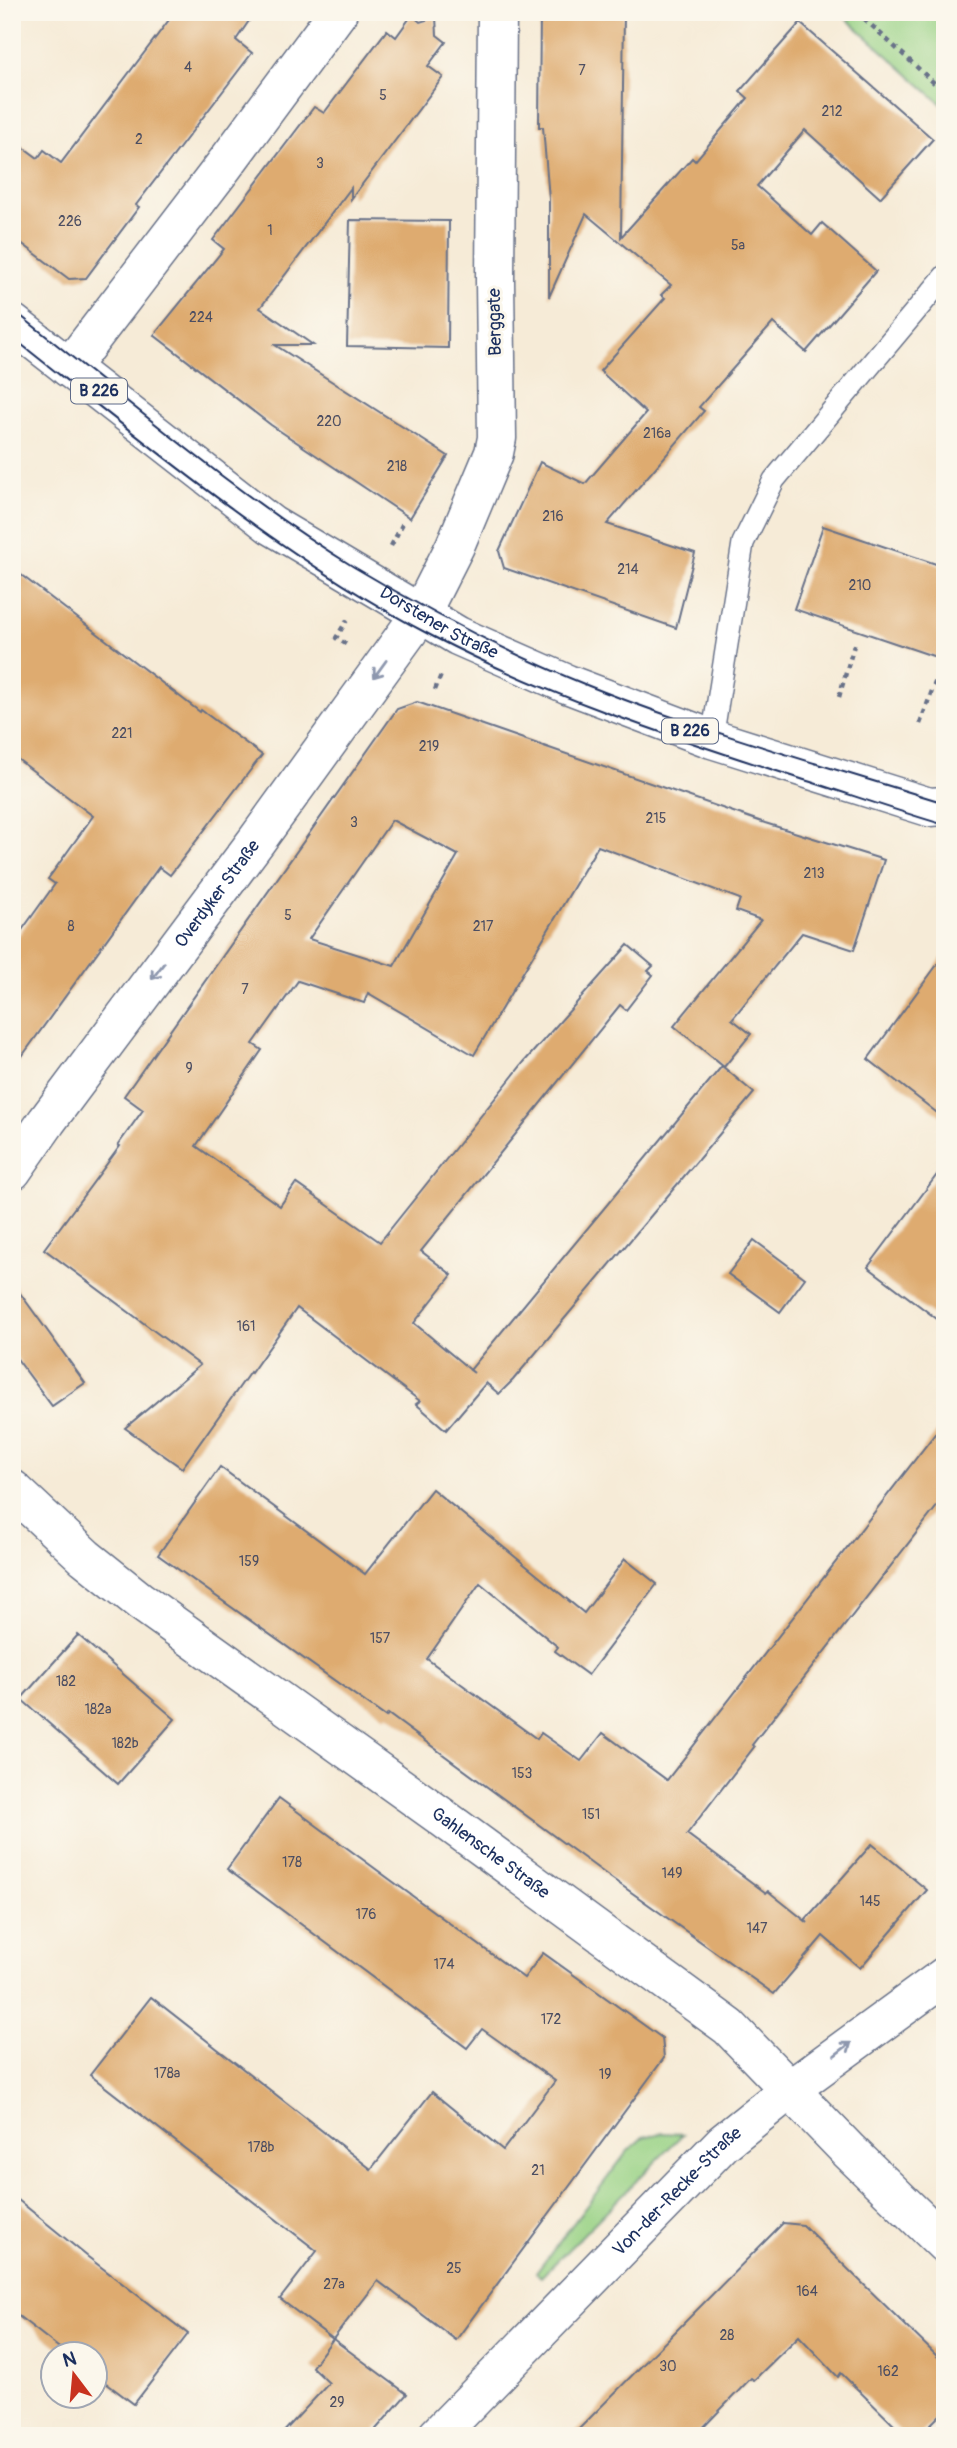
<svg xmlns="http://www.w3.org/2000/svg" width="957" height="2448" font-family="Pangolin,sans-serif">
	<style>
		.green { fill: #99d285; stroke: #5a8072; stroke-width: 2 }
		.building { fill: #deab6f; fill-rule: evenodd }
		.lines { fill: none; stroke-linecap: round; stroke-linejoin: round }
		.lane-casing { stroke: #687188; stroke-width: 24 }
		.street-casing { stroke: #687188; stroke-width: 41 }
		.secondary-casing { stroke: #687188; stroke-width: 41 }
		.primary-casing { stroke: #687188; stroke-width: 41 }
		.path { stroke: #687188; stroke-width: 4.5; stroke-dasharray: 5 5; stroke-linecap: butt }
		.lane { stroke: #fff; stroke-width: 21 }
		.street { stroke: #fff; stroke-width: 38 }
		.secondary { stroke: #fff; stroke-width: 38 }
		.primary { stroke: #fff; stroke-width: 38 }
		.tram { stroke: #1b2f5e; stroke-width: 2 }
		.oneway { stroke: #8d97ae }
		.labels { text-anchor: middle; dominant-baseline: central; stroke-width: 6; stroke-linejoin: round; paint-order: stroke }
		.number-label { font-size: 14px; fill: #4c4e62 }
		.shield { fill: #fbf7ec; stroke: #5e6b89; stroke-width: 2 }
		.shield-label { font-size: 16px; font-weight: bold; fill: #1b2f5e }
		.street-label { font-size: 18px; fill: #1b2f5e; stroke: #fbf7ec }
	</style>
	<rect width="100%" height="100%" fill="#fbf7ec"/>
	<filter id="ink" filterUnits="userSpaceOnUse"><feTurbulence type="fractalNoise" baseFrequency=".0143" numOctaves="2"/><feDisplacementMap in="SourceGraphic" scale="14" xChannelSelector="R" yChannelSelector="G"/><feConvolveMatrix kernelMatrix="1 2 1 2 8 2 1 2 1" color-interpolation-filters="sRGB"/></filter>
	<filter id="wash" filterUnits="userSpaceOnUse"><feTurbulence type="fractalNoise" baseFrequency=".00686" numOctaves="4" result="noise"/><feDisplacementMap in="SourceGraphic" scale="28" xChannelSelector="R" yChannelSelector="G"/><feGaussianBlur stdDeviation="1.57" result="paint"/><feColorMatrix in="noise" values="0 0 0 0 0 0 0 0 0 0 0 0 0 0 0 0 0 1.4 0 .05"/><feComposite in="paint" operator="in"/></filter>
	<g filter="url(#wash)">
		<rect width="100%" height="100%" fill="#f6ebd7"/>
		<g class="green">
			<polygon points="839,12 945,12 945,107"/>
			<polygon points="663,2133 683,2134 541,2277 536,2273 627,2152 643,2137"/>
		</g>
		<g id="blocks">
			<g class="building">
				<polygon points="175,12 255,12 236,40 252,53 136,205 139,207 86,278 69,279 12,236 12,139 38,158 44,150 61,163"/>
				<polygon points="540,12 624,12 621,237 692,158 695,161 748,98 740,91 800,23 933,139 880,198 805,130 757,186 812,235 822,223 876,271 806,352 773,323 699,407 704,411 607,524 695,553 676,628 504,568 499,551 540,462 585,484 646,413 600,371 665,298 661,295 671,285 586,214 549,297 549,199 543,127 539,127"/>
				<polygon points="412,15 420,22 436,17 437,35 446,42 428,66 443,77 351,199 351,188 260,308 313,345 275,345 448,456 410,518 271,425 154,335 224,249 213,240 314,107 324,113 387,30 396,37"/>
				<polygon points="350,220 449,221 448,348 347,346"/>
				<polygon points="823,526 945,567 945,660 794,609"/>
				<polygon points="12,568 200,712 201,710 262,755 170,875 159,867 12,1070 12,944 55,884 48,879 93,816 12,755"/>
				<path d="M417 702 765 823 884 860 854 950 802 933 732 1019 751 1034 724 1067 674 1026 761 920 736 911 740 899 598 846 474 1055 368 993 364 1003 298 981 253 1044 262 1050 196 1146 280 1206 296 1183 380 1242 524 1062 628 945 653 966 648 971 653 975 626 1010 620 1005 421 1251 452 1275 414 1323 474 1373 470 1370 722 1066 754 1093 513 1380 499 1394 486 1383 446 1430 416 1404 420 1401 297 1308 251 1373 250 1372 182 1468 125 1428 200 1365 44 1249 120 1146 118 1145 143 1110 124 1096 397 709ZM392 820 458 855 394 966 309 939Z"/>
				<polygon points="945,954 945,1119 868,1059"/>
				<polygon points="945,1164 945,1325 868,1267"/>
				<polygon points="754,1240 805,1278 780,1312 728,1274"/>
				<polygon points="12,1282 85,1383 52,1406 12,1352"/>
				<polygon points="945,1421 945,1496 752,1745 754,1747 687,1834 766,1893 768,1891 808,1923 805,1920 872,1844 927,1890 860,1968 823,1936 774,1994 607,1875 388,1714 386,1717 158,1555 220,1467 365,1574 432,1489 584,1613 625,1559 657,1584 588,1675 555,1651 558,1647 480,1583 427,1659 537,1739 541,1733 581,1761 603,1733 667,1780"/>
				<polygon points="78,1635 175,1719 118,1784 21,1699"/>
				<polygon points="279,1798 524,1978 543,1953 662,2038 664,2058 456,2340 378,2281 333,2339 280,2299 317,2251 90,2075 151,1997 371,2169 432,2092 503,2150 555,2081 482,2029 467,2048 227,1869"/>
				<polygon points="12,2195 88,2257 188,2334 134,2404 94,2374 94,2354 67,2354 12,2311"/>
				<polygon points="783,2223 803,2225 945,2364 945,2410 919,2436 905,2436 841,2373 838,2377 799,2336 754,2380 751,2378 695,2436 572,2436"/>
				<polygon points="333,2339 407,2394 370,2436 280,2436 329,2383 312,2367"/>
			</g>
		</g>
	</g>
	<g filter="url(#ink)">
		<use href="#blocks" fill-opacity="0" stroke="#687188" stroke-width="2"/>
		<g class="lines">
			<g class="lane-casing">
				<polyline id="lane" points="712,739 743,543 774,480 945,276"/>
			</g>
			<g class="street-casing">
				<g id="street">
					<polyline points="69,368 223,167 338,12"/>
					<path id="s1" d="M12 1171 47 1121 257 840 420 615 455 546 494 453 497 438 495 281 497 12"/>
					<path id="s2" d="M437 2436 723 2143 789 2090 945 1976"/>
				</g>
			</g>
			<g class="secondary-casing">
				<g id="secondary">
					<path id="s3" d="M12 1489 85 1557 140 1601 439 1815 729 2027 849 2151 945 2244"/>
				</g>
			</g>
			<g class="primary-casing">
				<g id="primary">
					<path id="s4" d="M12 323 271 525 458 636 567 684 712 739 929 807 945 806"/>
				</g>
			</g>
			<g class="path">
				<polyline points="857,12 945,93"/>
				<polyline points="391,546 403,523"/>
				<polyline points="346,644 336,638 347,620"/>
				<polyline points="435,690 441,675"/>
				<polyline points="839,697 855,642"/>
				<polyline points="920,724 941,666"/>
			</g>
			<use href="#lane" class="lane"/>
			<use href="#street" class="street"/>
			<use href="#secondary" class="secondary"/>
			<use href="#primary" class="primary"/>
			<g class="tram">
				<path d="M12 309C124 397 233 493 354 567 429 612 508 653 589 686 704 732 826 766 945 803"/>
				<path d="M12 337C147 444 281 557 434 637 548 696 671 737 792 776 843 792 894 810 945 825"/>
			</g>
		</g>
		<defs><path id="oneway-shaft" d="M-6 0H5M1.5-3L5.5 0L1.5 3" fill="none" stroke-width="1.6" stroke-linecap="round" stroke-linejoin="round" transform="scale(1.75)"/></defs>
		<g class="oneway">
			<use href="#oneway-shaft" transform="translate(380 669) rotate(126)"/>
			<use href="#oneway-shaft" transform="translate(158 971) rotate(127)"/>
			<use href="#oneway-shaft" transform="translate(843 2049) rotate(-37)"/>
		</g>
	</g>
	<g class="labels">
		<g class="number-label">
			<text x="188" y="67">4</text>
			<text x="582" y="70">7</text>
			<text x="383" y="95">5</text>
			<text x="832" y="111">212</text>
			<text x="139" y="139">2</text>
			<text x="320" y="163">3</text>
			<text x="70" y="221">226</text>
			<text x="270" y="230">1</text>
			<text x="738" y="245">5a</text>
			<text x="201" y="317">224</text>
			<text x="329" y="421">220</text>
			<text x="657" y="433">216a</text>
			<text x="397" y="466">218</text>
			<text x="553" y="516">216</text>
			<text x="628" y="569">214</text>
			<text x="860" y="585">210</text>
			<text x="122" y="733">221</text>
			<text x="429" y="746">219</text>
			<text x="656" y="818">215</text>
			<text x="354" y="822">3</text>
			<text x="814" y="873">213</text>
			<text x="288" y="915">5</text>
			<text x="71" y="926">8</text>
			<text x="483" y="926">217</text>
			<text x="245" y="989">7</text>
			<text x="189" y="1068">9</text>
			<text x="246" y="1326">161</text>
			<text x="249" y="1561">159</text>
			<text x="380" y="1638">157</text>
			<text x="66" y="1681">182</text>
			<text x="98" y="1709">182a</text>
			<text x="125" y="1743">182b</text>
			<text x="522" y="1773">153</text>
			<text x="591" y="1814">151</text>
			<text x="292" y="1862">178</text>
			<text x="672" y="1873">149</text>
			<text x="870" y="1901">145</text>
			<text x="366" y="1914">176</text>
			<text x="757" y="1928">147</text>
			<text x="444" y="1964">174</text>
			<text x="551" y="2019">172</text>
			<text x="167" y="2073">178a</text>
			<text x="605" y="2074">19</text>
			<text x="261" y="2147">178b</text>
			<text x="538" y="2170">21</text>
			<text x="454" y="2268">25</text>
			<text x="334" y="2284">27a</text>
			<text x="807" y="2291">164</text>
			<text x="727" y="2335">28</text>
			<text x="668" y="2366">30</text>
			<text x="888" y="2371">162</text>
			<text x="337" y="2402">29</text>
		</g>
		<g class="shield">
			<rect x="71" y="378.5" width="56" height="25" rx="5"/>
			<rect x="662" y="718.5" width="56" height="25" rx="5"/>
		</g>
		<g class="shield-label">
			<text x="99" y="391">B 226</text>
			<text x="690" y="731">B 226</text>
		</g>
		<g class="street-label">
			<text transform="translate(495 322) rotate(-91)">Berggate</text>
			<text stroke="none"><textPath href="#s4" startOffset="523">Dorstener Straße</textPath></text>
			<text stroke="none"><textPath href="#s1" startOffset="345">Overdyker Straße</textPath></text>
			<text stroke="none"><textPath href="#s3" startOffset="602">Gahlensche Straße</textPath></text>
			<text stroke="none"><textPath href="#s2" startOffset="343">Von-der-Recke-Straße</textPath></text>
		</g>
	</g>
	<rect width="957" height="2448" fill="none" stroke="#fbf7ec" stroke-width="42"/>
	<g transform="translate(74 2375) rotate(344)"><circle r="33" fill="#fbf7ec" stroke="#a1a7b3" stroke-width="2"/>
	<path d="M0-5L12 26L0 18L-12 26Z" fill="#c8321e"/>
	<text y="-10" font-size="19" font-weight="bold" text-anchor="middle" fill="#1b2f5e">N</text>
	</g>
</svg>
